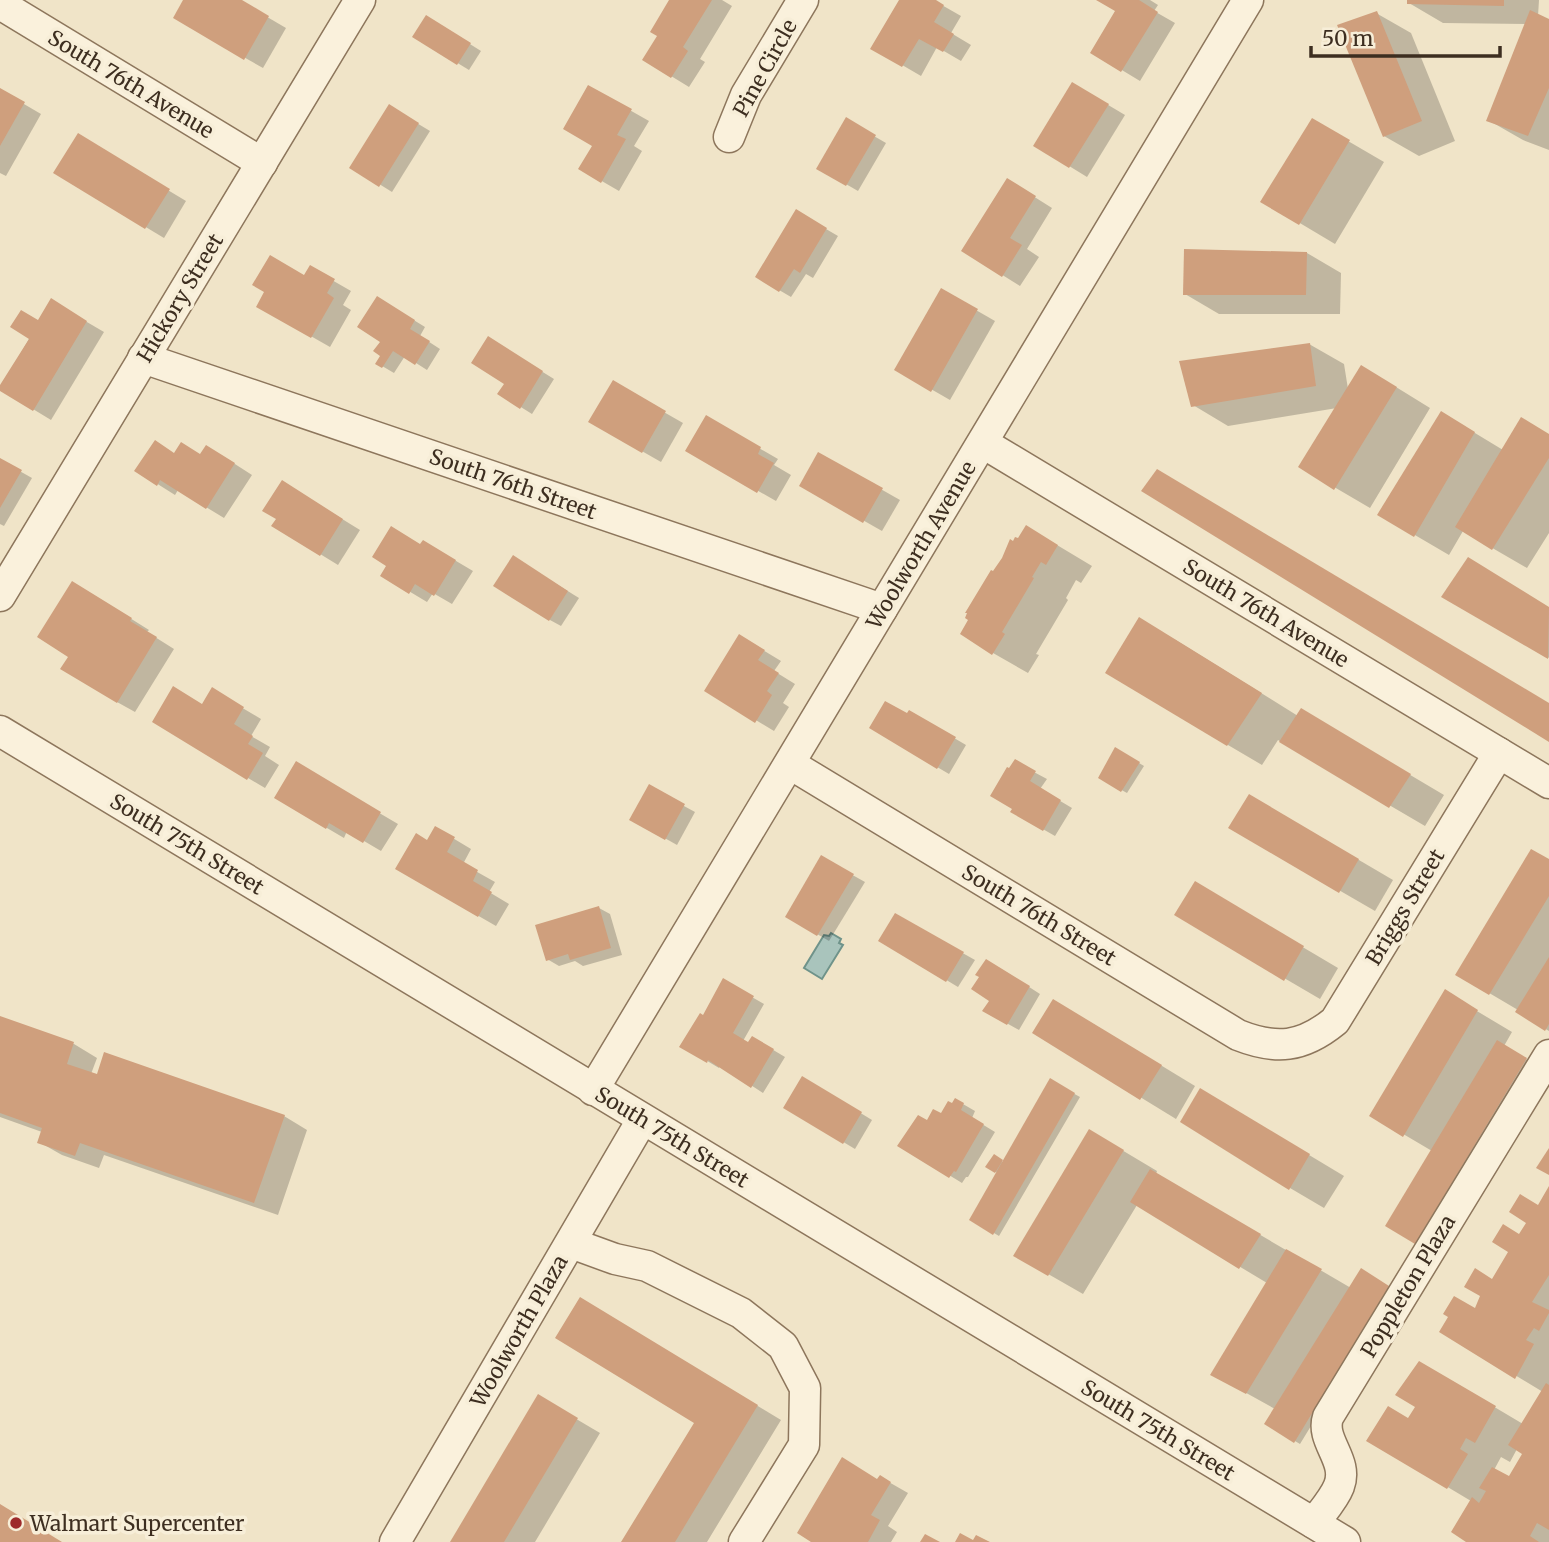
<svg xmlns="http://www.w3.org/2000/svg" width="1549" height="1542" font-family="Merriweather,serif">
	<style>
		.water { fill: #a9c4bc; stroke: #6f938a; stroke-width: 2 }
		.shadow { fill: #0003; fill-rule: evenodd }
		.building { fill: #cf9f7d }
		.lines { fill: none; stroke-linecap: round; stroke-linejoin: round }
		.minor-casing { stroke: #8d765c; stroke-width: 33 }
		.minor { stroke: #faf1dc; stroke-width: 30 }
		.poi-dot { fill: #9e2a2b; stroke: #f7eed8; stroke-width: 2.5 }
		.labels { text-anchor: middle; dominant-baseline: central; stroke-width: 7; stroke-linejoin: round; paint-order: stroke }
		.street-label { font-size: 21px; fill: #3d2e20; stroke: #f7eed8 }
		.poi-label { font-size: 21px; fill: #3d2e20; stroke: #f7eed8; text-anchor: start }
	</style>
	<rect width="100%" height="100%" fill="#f0e4c8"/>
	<polygon class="water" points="831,933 841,939 839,943 843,945 822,979 804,968 824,935 829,936"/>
	<g class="shadow">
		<polygon points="185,0 238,0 286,28 263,68 175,18"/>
		<polygon points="671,0 722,0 732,6 700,59 705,62 689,87 645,60 660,36"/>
		<polygon points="901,0 933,0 961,16 951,33 971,45 961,61 937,47 921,76 873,48"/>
		<polygon points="1101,0 1150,0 1158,5 1154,11 1175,23 1140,81 1092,52 1117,11"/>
		<polygon points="1409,0 1539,0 1538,16 1549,21 1549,150 1523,140 1488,120 1526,24 1443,23 1409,3"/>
		<polygon points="1376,13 1411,33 1455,141 1419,156 1384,136"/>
		<polygon points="438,24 481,51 469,70 415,37"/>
		<polygon points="1073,84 1125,115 1087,177 1035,145"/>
		<polygon points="589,87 649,121 634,146 642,151 619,191 581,169 594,145"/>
		<polygon points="0,90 41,114 6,176 0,173"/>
		<polygon points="390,107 430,131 392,192 352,167"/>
		<polygon points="846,120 886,143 858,191 818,168"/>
		<polygon points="1312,120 1384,162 1335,244 1263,201"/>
		<polygon points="78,136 186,201 164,238 56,173"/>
		<polygon points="1025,191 1052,208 1027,249 1039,257 1020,286 964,251"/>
		<polygon points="797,212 838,236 813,278 806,274 791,297 757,277"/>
		<polygon points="1307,253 1341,273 1340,314 1219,314 1185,294"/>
		<polygon points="311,268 351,291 343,305 351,310 330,347 258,306 305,277"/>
		<polygon points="941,290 995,321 950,400 896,369"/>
		<polygon points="378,298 425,327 420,336 440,349 427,370 405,356 394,373 377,363 382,355 382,341"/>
		<polygon points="51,301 104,332 51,420 0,389"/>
		<polygon points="1309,344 1344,364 1348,389 1396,387 1430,408 1370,508 1300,467 1337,408 1228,426 1193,405"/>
		<polygon points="499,345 554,379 532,414 500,394 507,383"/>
		<polygon points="613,383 683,423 661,462 591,422"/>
		<polygon points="1442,413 1503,450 1549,435 1549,533 1527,568 1463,531 1449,555 1379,514"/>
		<polygon points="707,418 778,459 774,465 791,475 776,501 688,451"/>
		<polygon points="175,454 224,457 252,475 224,518 178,490 175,495 137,471"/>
		<polygon points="819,454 900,500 882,531 801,485"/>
		<polygon points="0,460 32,478 4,526 0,524"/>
		<polygon points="300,493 360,530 338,565 273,525"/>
		<polygon points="1027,527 1092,566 1081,583 1076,580 1066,598 1068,600 1036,654 1039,655 1028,673 993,653 994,573"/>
		<polygon points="424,542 473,571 452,604 433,593 427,602 382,575"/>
		<polygon points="524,564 579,598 561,626 550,620"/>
		<polygon points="1503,580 1549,608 1549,658 1443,597"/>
		<polygon points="90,593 149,630 147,632 174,649 135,712 117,702 70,656"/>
		<polygon points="740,636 781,661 774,671 795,684 783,703 789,707 774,731 706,690"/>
		<polygon points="1174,639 1298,716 1336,731 1444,795 1425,826 1278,740 1262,765 1228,745"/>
		<polygon points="212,690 261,719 251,736 270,747 265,756 279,765 265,788 248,778 203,706"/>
		<polygon points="910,712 966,745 949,774 871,728 907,716"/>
		<polygon points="1116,749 1144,766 1127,793 1100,778"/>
		<polygon points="1015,762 1047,779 1040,789 1072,808 1055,836 1013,812 1014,809 1010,770"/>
		<polygon points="296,764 398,824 381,851 347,831 344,838 276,798"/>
		<polygon points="649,787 695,812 677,845 631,819"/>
		<polygon points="1284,816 1393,880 1375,911 1230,827"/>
		<polygon points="436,828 471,849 463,864 495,882 489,892 509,904 496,926 397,869 428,842"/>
		<polygon points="822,858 865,882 829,941 788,917"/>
		<polygon points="1549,861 1549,1031 1517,1012 1518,1010 1457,974"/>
		<polygon points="1230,904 1338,968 1320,999 1177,915"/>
		<polygon points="599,908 610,914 622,955 583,966 575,961 559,966 547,959"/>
		<polygon points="895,915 975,960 958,987 880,940"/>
		<polygon points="998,967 1040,994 1019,1030 985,1011 992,1001"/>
		<polygon points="724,981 764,1004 743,1041 749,1044 753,1038 785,1057 763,1093 720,1065 719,1068 682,1046 704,1017"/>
		<polygon points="1445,992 1512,1032 1504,1046 1531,1062 1421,1246 1387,1226 1432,1151 1371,1115"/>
		<polygon points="0,1018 74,1044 97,1058 91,1074 284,1116 307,1130 278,1215 104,1155 99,1168 62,1155 39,1142 42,1132 0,1117"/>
		<polygon points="1088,1021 1195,1086 1176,1119 1034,1032"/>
		<polygon points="803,1078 872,1120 855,1149 785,1107"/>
		<polygon points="1051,1081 1080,1097 999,1236 972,1220 998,1173 987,1166 994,1156 1004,1163"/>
		<polygon points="956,1100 975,1111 972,1118 995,1132 968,1177 966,1177 962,1183 900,1145 927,1122 942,1116"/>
		<polygon points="1236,1111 1344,1176 1324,1208 1290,1188"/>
		<polygon points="1090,1131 1157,1171 1156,1174 1351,1288 1362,1270 1394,1290 1300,1444 1266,1424 1275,1409 1212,1374 1267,1283 1137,1205 1083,1294 1015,1255"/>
		<path d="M1549 1189V1542H1469L1471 1501 1369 1440 1409 1420 1454 1383 1523 1424 1543 1392 1442 1331 1475 1310ZM1517 1449 1524 1454 1509 1479 1494 1470 1501 1457 1510 1462Z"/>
		<polygon points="604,1313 781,1420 707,1542 623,1542 696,1422"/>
		<polygon points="539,1397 600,1433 535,1542 452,1542"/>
		<polygon points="880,1477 908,1493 888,1526 897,1532 891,1542 815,1542"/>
	</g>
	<g class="building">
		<polygon points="183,0 242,0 269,16 244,60 173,18"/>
		<polygon points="669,0 712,0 683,47 688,51 671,78 642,60 657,36 650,32"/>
		<polygon points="899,0 936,0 944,5 934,22 954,34 943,52 919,39 902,67 870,49"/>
		<polygon points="1096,0 1139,0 1158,12 1121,72 1090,53 1115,11"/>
		<polygon points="1407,0 1504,0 1504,6 1407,4"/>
		<polygon points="1530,10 1549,19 1549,88 1528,136 1486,121"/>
		<polygon points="1377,11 1422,121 1383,137 1337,25"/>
		<polygon points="426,15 471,43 457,65 412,37"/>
		<polygon points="1072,82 1109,104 1069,168 1033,146"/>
		<polygon points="588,85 632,109 617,135 626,139 601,183 578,169 592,146 563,129"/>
		<polygon points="0,88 25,102 0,146"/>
		<polygon points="389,104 419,123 379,187 349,168"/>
		<polygon points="846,117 876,135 846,186 816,169"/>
		<polygon points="1312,118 1350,140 1299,225 1260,202"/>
		<polygon points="78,133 170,189 145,229 53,173"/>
		<polygon points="1007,178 1036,196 1010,238 1022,245 1002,277 961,251"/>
		<polygon points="796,209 827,228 800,273 794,269 779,292 755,277"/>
		<polygon points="1184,249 1307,252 1306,295 1183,295"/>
		<polygon points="270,255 304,275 310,265 335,279 327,293 334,298 311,338 256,307 264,292 252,285"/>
		<polygon points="941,288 978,309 931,392 894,370"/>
		<polygon points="377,296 415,320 410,329 430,341 415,365 393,351 382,368 375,364 380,356 373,351 380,342 357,327"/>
		<polygon points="51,298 87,321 33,411 0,391 0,385 29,339 10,327 21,310 38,320"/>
		<polygon points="488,336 543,371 520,409 497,394 504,384 471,363"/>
		<polygon points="1310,343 1316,386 1191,407 1179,361"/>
		<polygon points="1361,365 1397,387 1334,490 1298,467"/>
		<polygon points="613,380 666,411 642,453 588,422"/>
		<polygon points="1441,411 1475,432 1414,537 1377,515"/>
		<polygon points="706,415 761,447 758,454 774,463 757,493 685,451"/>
		<polygon points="1521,417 1549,434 1549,458 1492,550 1455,527"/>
		<polygon points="155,440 174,453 181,442 200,454 206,445 235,463 206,509 160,480 157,486 134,471"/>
		<polygon points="818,452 883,488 863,523 799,486"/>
		<polygon points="0,458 22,470 0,508"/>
		<polygon points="1157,469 1549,703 1549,742 1141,491"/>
		<polygon points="282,480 343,519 320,556 271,526 276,519 262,511"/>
		<polygon points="1026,525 1058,545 1046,565 1041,562 1032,577 1034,578 1002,632 1005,634 992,655 960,634 968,620 965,618 967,613 965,613 991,570 993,571 1002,558 1010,539 1013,541 1015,537 1018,538"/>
		<polygon points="391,526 420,544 423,540 456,560 434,596 415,584 409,594 380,576 386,566 372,557"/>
		<polygon points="513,555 568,591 549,621 493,586"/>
		<polygon points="1468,557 1549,607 1548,659 1441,597"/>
		<polygon points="72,581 132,618 130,621 157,637 117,703 60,669 68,657 37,637"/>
		<polygon points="1139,617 1262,693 1227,746 1105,673"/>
		<polygon points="739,634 765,650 758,660 779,673 767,691 772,695 755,723 704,691"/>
		<polygon points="173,686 202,704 212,687 244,707 234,724 253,736 248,744 263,753 247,780 152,722"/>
		<polygon points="885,701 907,713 909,710 956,737 937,769 869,728"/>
		<polygon points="1301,708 1411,774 1389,808 1279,742"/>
		<polygon points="1115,747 1140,762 1121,792 1098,778"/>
		<polygon points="1015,759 1036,771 1030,781 1061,800 1043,831 1010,812 1012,809 990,796 1007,767 1009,768"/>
		<polygon points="296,761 381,812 363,843 329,823 326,829 274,798"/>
		<polygon points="649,784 685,804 665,840 629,820"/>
		<polygon points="1249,794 1359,859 1339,893 1228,828"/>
		<polygon points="435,826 455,837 447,852 478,870 473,881 492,892 478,917 395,869 416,833 427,840"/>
		<polygon points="1531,849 1549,859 1549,896 1489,995 1455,975"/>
		<polygon points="821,855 854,874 817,936 785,917"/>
		<polygon points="1195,881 1304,946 1284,981 1174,915"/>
		<polygon points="599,906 611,948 570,960 568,954 546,961 535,925"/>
		<polygon points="895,913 964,952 946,982 878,941"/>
		<polygon points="1549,957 1549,1024 1545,1031 1515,1012"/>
		<polygon points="986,959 1030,986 1007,1025 982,1011 989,1001 971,989 979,977 975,975"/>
		<polygon points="723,978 754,996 733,1033 748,1042 752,1036 774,1049 751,1088 708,1060 707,1063 679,1047 700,1013 703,1015"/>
		<polygon points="1445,989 1478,1010 1403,1137 1369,1116"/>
		<polygon points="1053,999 1162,1065 1140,1100 1032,1033"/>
		<polygon points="0,1016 74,1042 67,1064 97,1074 104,1052 285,1115 254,1203 80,1143 75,1156 37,1143 42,1128 0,1113"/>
		<polygon points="1497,1040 1527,1058 1415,1244 1385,1226"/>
		<polygon points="802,1076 862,1112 843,1144 783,1108"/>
		<polygon points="1050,1078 1075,1093 993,1235 969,1220"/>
		<polygon points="1200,1088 1310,1154 1289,1190 1180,1122"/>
		<polygon points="955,1098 964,1103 961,1110 984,1124 956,1172 954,1171 949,1178 897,1146 918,1115 927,1120 933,1109 941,1113 948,1101 952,1103"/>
		<polygon points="1089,1129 1124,1150 1048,1276 1013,1256"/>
		<polygon points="1549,1148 1549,1175 1536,1168"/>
		<polygon points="994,1154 1003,1160 995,1173 985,1167"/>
		<polygon points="1150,1169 1261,1234 1239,1269 1130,1202"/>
		<polygon points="1549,1186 1549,1275 1532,1302 1549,1310 1549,1313 1539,1331 1534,1328 1526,1340 1534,1344 1515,1379 1439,1332 1448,1317 1443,1314 1454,1296 1475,1308 1480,1296 1464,1287 1475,1268 1492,1279 1508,1252 1492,1242 1503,1224 1519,1234 1526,1223 1509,1212 1520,1194 1538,1205"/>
		<polygon points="1286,1249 1322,1269 1246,1394 1210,1375"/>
		<polygon points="1361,1268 1389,1286 1294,1443 1264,1424"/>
		<polygon points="580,1297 758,1405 675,1542 621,1542 694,1423 555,1338"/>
		<polygon points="1419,1361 1496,1406 1475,1443 1466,1438 1460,1449 1468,1454 1447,1489 1366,1441 1388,1406 1408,1418 1415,1407 1395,1395"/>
		<polygon points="1546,1383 1549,1385 1549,1530 1537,1523 1530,1536 1539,1542 1466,1542 1451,1532 1472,1497 1479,1503 1486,1491 1479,1488 1492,1467 1509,1476 1522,1454 1508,1445"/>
		<polygon points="538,1394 578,1418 504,1542 450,1542"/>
		<polygon points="842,1457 877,1479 880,1475 891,1482 871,1515 880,1520 868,1542 811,1542 797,1533"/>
		<polygon points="0,1504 62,1542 0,1542"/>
		<polygon points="960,1533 973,1540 976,1535 990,1542 955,1542"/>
		<polygon points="925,1534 940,1542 920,1542"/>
	</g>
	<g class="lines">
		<g class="minor-casing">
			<g id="minor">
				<polyline points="0,4 262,163"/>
				<polyline points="729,137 746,95 803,0"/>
				<polyline points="143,358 882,609"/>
				<polyline points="983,443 1549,783"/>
				<polyline points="0,596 360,0"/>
				<polyline points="0,731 1345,1542"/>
				<path d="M790 764 1238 1035C1276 1050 1302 1048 1335 1021L1499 753"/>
				<polyline points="593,1090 1248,0"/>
				<polyline points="571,1243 615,1259 647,1266 741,1313 783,1346 805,1388 804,1445 744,1542"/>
				<path d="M1314 1523C1322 1512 1334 1499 1339 1486 1349 1460 1320 1441 1328 1417L1549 1055"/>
				<polyline points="395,1542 642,1120"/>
			</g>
		</g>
		<use href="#minor" class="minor"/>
	</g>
	<circle class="poi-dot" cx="16" cy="1523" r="7"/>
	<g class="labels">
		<g class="street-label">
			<text transform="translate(765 68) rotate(-61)">Pine Circle</text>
			<text transform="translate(131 84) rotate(31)">South 76th Avenue</text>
			<text transform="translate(180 298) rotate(-59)">Hickory Street</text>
			<text transform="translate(513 484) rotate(19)">South 76th Street</text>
			<text transform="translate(921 545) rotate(-59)">Woolworth Avenue</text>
			<text transform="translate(1266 613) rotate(31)">South 76th Avenue</text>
			<text transform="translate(187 844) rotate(31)">South 75th Street</text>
			<text transform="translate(1405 907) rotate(-59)">Briggs Street</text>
			<text transform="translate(1039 915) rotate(31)">South 76th Street</text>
			<text transform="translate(672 1137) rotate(31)">South 75th Street</text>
			<text transform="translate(1408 1286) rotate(-59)">Poppleton Plaza</text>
			<text transform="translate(519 1331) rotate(-60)">Woolworth Plaza</text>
			<text transform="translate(1158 1430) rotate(31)">South 75th Street</text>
		</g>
		<g class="poi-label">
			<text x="30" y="1523">Walmart Supercenter</text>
		</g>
	</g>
	<path d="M1311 46v10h189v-10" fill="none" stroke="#3d2e20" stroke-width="3.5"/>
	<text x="1322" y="46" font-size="21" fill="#3d2e20" stroke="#f7eed8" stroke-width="5" paint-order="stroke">50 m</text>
</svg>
